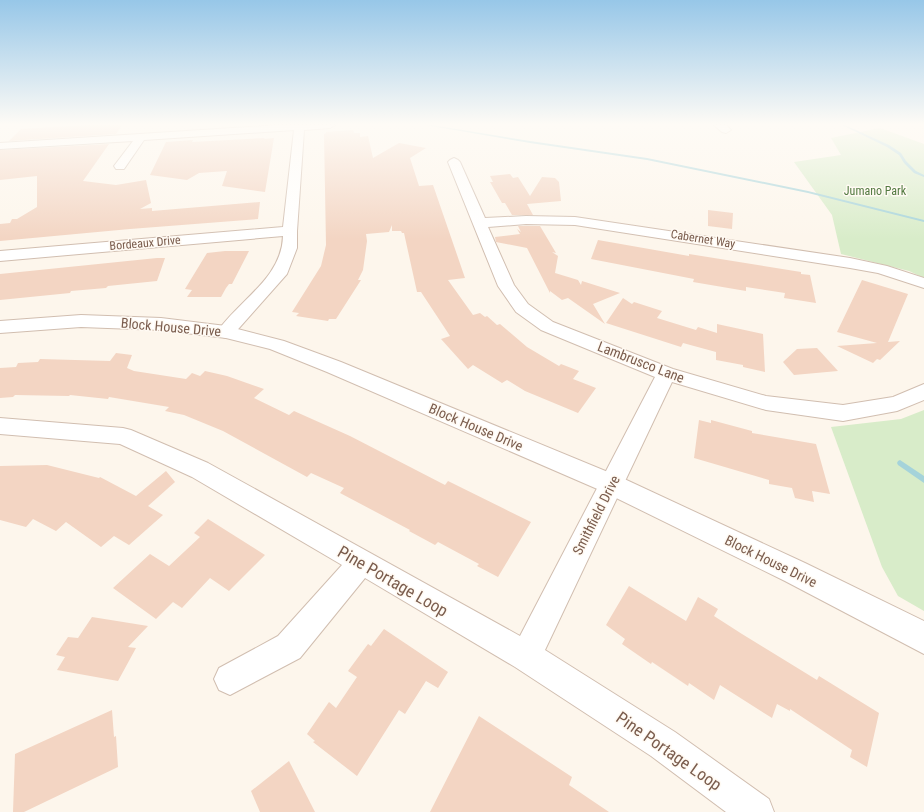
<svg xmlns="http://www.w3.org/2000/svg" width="924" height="812" font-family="'Roboto Condensed',sans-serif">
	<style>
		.green { fill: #d8ecc9 }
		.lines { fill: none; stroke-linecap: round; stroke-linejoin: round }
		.stream { fill: #a5d3da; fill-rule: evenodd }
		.building { fill: #f3d5c3 }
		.minor-casing { stroke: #d1beb0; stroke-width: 2 }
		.tertiary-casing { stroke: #d1beb0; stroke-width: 2 }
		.minor { fill: #fff; fill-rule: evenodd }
		.tertiary { fill: #fff; fill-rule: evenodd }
		.labels { text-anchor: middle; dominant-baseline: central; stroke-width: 3; stroke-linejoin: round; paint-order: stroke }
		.far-park-label { font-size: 12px; fill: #537a41; stroke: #fffaf3 }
		.far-street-label { font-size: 12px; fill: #7a5c4d; stroke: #fffaf3 }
		.street-label { font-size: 14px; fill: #7a5c4d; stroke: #fffaf3 }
		.near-street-label { font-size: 17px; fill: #7a5c4d; stroke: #fffaf3 }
	</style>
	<rect width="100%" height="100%" fill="#fdf6ec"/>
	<g class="green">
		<polygon points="880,128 924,144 924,278 909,271 841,254 832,215 794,162 841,155 831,138"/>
		<polygon points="924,410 924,611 898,596 882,567 831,427 901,419"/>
	</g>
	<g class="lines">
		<g class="stream">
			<polygon points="425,125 432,125 530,141 647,158 808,191 924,220 924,222 808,193 647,160 530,143"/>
			<polygon points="842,125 845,125 889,145 901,153 906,161 916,171 924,175 924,177 914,173 904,163 899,155 887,147"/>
			<polygon points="900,460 924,476 924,483 898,465 897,463 898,461"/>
		</g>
	</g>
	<g class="building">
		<polygon points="86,125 122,125 116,134 9,141 21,129"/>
		<polygon points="353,130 354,133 360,133 360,137 368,136 373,158 399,143 426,148 410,158 419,186 433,185 465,278 448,280 473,315 480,313 485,317 487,316 497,325 500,324 527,347 559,366 561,364 579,371 573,379 596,388 578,413 525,391 507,380 502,383 473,365 468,369 441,339 450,336 421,292 417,292 404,233 402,233 401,231 392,231 392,225 389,232 366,234 367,241 363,270 358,280 361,280 336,319 329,319 328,321 296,316 299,313 292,312 321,266 326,245 324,134 326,133 326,132"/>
		<polygon points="265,138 264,139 274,138 265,192 222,186 227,171 199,173 187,180 150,175 166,142 193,140 192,142"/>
		<polygon points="109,144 83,181 116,185 146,180 151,203 140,209 152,208 152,211 260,202 258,219 130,229 0,241 0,224 10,223 12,219 17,219 37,207 37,176 0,180 0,150"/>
		<polygon points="510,174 513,178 518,177 530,196 542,177 555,178 559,182 561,201 527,204 533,215 512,215 505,203 502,203 490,182 493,182 490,176"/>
		<polygon points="708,210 733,213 732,229 708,226"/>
		<polygon points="518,226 540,226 556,253 552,252 558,256 555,273 578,280 581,285 582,281 620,293 593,304 605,324 568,298 562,300 550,291 550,293 527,248 496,242 495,237 520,234 517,229 521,232"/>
		<polygon points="598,240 689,256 689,254 801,272 801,274 810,275 816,303 784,298 785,293 746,287 746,291 693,282 694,279 591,259"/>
		<polygon points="225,251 249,251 232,284 229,284 226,288 221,297 187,297 192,290 185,289 207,253"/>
		<polygon points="157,258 165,258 157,281 108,286 106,288 71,291 70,293 0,300 0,274"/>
		<polygon points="862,280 908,294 888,342 900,341 880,360 877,359 873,363 837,346 877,343 837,332"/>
		<polygon points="623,298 632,304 634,302 662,311 657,318 696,330 698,327 717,333 717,324 763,334 765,372 743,367 743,365 716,360 716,352 683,343 681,347 606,323"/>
		<polygon points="817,348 838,371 794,375 783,362 797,349"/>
		<polygon points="116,353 132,355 127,368 134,371 186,379 192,373 200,376 205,371 227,376 264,389 254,398 289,415 294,411 350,436 445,485 448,481 531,522 498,577 477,566 479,564 438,542 435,545 409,531 410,530 340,493 344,488 311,473 307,477 223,431 184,415 165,411 169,407 109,397 108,399 70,395 69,396 15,395 13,397 0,398 0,368 16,367 18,363 38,362 40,359 110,361"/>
		<polygon points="699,420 711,423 711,420 752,431 752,433 816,444 830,494 812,491 814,502 795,498 792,488 769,484 769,480 694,458"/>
		<polygon points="47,465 99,478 100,477 136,496 166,471 175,482 148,506 163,515 129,545 114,536 101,547 66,522 56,531 33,519 26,527 0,520 0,466"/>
		<polygon points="208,519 265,555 229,591 210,578 182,608 173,602 156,619 113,588 150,554 169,566 200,537 194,533"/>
		<polygon points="629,586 686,621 698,597 718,609 714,616 742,634 817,680 819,676 879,713 867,767 850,757 852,750 790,709 790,711 777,704 772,718 720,685 714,700 689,683 688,686 652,662 651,664 622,644 625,639 606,625"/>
		<polygon points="92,617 148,626 128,647 136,648 118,681 57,670 65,657 56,655 68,637 78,638"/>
		<polygon points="384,629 448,672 438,688 426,681 405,714 399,710 357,776 313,742 315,741 307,734 329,702 336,708 357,677 348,671 368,644 371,646"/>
		<polygon points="112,710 114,737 116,736 118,767 24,812 13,812 15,754"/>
		<polygon points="479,716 572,777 569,785 609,812 430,812"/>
		<polygon points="289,761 315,812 260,812 251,791"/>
	</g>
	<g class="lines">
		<g class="minor-casing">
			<g id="minor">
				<path d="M280 125H335L330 128 304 130 297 231V248L287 274 232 336 226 338 220 336 217 332C239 300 282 278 283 236L0 261V251L283 227 294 130 144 140 124 169H116L114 166 133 141 0 149V143Z"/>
				<polygon points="714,125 726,125 731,130 726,133 722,132"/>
				<polygon points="454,158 458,160 460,162 485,218 526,216 575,217 850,258 887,266 924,278 924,288 878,273 850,268 575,225 526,224 488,227 514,285 528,304 553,322 673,369 766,396 843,405 893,397 924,384 924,400 897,411 843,421 766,410 672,382 545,650 675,732 769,799 774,812 726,812 651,756 515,667 365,578 300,658 230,695 219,690 214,679 219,668 278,636 342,565 192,477 120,444 0,434 0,418 123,428 131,430 208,463 520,636 655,377 541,330 516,312 498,286 448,162 450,160"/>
			</g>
		</g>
		<g class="tertiary-casing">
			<polygon id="tertiary" points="81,315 161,318 226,326 284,341 341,362 620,477 805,563 924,621 924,654 785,581 602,491 327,372 270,349 226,338 161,330 81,327 0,333 0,321"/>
		</g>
		<use href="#minor" class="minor"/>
		<use href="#tertiary" class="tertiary"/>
	</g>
	<linearGradient id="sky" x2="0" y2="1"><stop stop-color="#97c7e8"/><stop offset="0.52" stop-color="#fefbf6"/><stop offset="1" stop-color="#fefbf6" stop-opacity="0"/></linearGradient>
	<rect width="924" height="239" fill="url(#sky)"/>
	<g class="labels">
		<g class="far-park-label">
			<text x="875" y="191">Jumano Park</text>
		</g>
		<g class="far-street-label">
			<text transform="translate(703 239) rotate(9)">Cabernet Way</text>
			<text transform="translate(145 243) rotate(-5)">Bordeaux Drive</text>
		</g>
		<g class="street-label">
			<text transform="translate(171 327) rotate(5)">Block House Drive</text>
			<text transform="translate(641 362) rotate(21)">Lambrusco Lane</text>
			<text transform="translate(476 427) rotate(23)">Block House Drive</text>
			<text transform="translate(596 515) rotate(-63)">Smithfield Drive</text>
			<text transform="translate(771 561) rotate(26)">Block House Drive</text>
		</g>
		<g class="near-street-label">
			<text transform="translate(393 581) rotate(30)">Pine Portage Loop</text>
			<text transform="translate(669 751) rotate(35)">Pine Portage Loop</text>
		</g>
	</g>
</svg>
